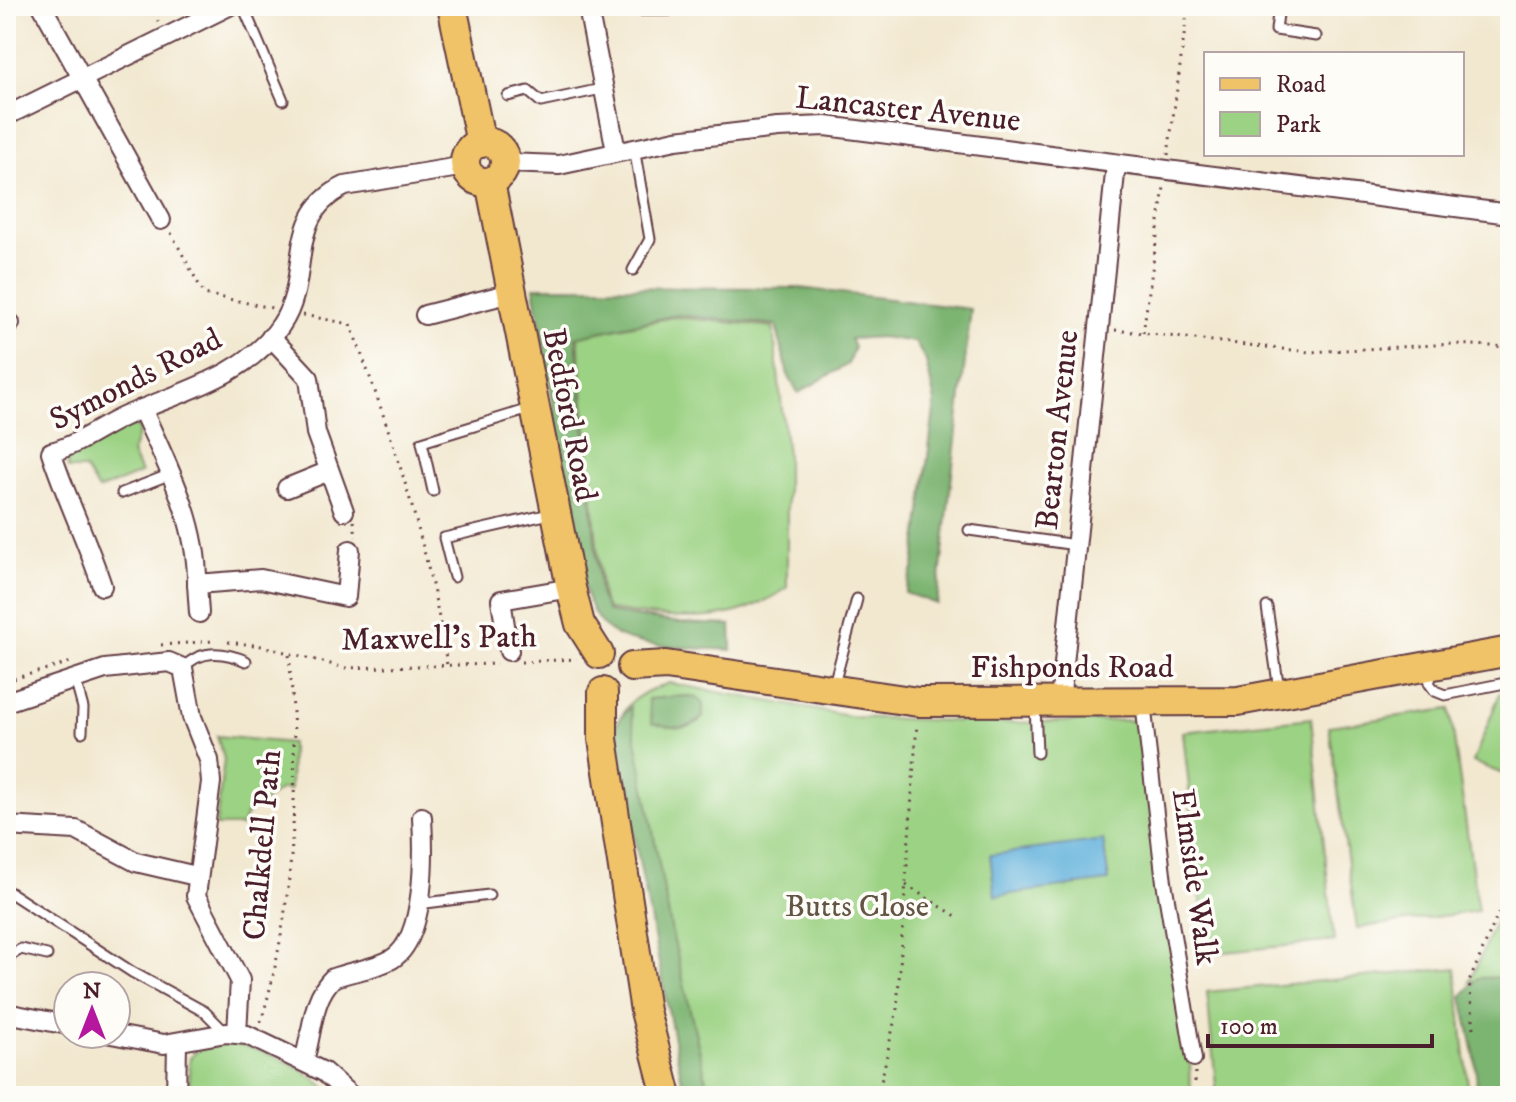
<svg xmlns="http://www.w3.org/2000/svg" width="1516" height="1102" font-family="'IM FELL DW Pica',serif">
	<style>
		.green { fill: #9bd283; stroke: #727857; stroke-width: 2 }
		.forest { fill: #7cb471; stroke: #636a4e; stroke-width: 2 }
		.water { fill: #61b1dc; stroke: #566884; stroke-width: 2 }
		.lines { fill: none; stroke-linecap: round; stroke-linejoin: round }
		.service-casing { stroke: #633d44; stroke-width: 13 }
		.pedestrian-casing { stroke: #633d44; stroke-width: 18 }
		.minor-casing { stroke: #633d44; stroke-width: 22 }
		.primary-casing { stroke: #633d44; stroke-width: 32 }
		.path { stroke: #633d44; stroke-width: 3; stroke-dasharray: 2 6; stroke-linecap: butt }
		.service { stroke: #fff; stroke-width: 9 }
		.pedestrian { stroke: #fff; stroke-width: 14 }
		.minor { stroke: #fff; stroke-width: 18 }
		.primary { stroke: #f0c369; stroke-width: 28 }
		.labels { text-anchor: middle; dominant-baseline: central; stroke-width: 7; stroke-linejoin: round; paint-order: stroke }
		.street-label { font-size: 32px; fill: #4a1f2b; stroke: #fdfcf7 }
		.park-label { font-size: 32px; fill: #625545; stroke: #fdfcf7 }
	</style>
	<rect width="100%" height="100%" fill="#fdfcf7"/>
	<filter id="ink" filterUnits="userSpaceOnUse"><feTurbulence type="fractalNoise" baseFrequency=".0125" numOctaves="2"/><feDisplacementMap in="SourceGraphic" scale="16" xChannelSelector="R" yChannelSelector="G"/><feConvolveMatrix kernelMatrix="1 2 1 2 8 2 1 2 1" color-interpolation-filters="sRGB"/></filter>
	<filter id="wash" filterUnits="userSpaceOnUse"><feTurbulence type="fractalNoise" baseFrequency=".006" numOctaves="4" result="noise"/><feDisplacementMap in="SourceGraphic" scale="32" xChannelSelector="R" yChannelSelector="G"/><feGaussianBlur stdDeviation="1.8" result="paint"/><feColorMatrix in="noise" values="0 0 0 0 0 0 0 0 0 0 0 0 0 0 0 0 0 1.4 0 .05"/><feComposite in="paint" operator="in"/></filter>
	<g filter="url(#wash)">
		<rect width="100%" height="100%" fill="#f2e8d0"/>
		<g class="green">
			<path d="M674 317 773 327 787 455V588C727 630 671 618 603 609L578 336Z"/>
			<polygon points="130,425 140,428 132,453 141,473 98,490 85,469 68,469 67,457"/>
			<path d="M669 683 854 717 1003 723 1139 720 1190 1060 1191 1096H697L616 736C623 700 636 696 669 683Z"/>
			<polygon points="1500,693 1510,697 1510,777 1473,762"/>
			<polygon points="1450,709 1478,911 1357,928 1329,726"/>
			<polygon points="1311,718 1334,941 1207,954 1183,732"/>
			<polygon points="217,736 291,743 290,790 281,789 246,815 243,826 216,826 224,759"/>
			<polygon points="1510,886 1510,977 1470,982"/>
			<polygon points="1456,968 1469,1096 1217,1096 1207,992"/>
			<path d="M227 1044C263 1046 309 1069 334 1096H189L190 1057 200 1049Z"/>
		</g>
		<g class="forest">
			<path d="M534 287 800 288 971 309 937 604 905 593 914 566 935 402 926 361 915 342 881 337 850 339 854 347 848 364 798 393 788 375 776 325 676 315 576 337 600 594 608 612 680 623 731 625 732 650C702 648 632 649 608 630 589 614 585 590 580 567Z"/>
			<path d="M687 696 697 698 703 704V717C689 733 670 727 652 723L648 699Z"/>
			<polygon points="630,707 671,928 710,1096 685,1096 618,753 616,724"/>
			<polygon points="1510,977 1510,1084 1477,1090 1475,1058 1462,996 1478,978"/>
		</g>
		<polygon class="water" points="1103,840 1109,881 995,896 990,855"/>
	</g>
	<g filter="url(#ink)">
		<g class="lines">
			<g class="service-casing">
				<g id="service">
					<polyline points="243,6 283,100"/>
					<polyline points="1279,6 1276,30 1316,36"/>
					<polyline points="508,96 528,91 541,102 606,88"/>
					<polyline points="633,270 650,239 634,148"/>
					<polyline points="433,491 422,442 533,408"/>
					<polyline points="122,493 171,474"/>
					<polyline points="969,530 1076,545"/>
					<polyline points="454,577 444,538 554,513"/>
					<polyline points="1267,607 1279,690"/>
					<polyline points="6,641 7,643"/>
					<path d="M183 668C201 649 223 651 246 661"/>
					<polyline points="1434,668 1429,683 1435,691 1445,695 1510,682"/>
					<polyline points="75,679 83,708 82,732"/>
					<polyline points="834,684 857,599"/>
					<polyline points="1035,705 1037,753"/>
					<polyline points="6,890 132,972 205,1012 226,1033"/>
					<polyline points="418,904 489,895"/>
					<polyline points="6,958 21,949 47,955"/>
				</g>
			</g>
			<g class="pedestrian-casing">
				<polyline id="pedestrian" points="1143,703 1164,882 1194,1059"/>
			</g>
			<g class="minor-casing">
				<g id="minor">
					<polyline points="42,6 161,220"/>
					<polyline points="601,6 589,13 616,151"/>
					<polyline points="630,6 668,6"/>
					<polyline points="6,116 229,6"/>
					<polyline points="506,163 559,165 676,140 777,128 826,126 1510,214"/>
					<polyline points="425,315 511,293"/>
					<polyline points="6,321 10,323"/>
					<polyline points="271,337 309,378 316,433 344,511"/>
					<path d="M142 409C167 465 198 522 197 584L261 579 346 597 350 550"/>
					<polyline points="287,488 329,471"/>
					<polyline points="197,584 199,613"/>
					<path d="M102 586C87 540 66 498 51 452 78 445 99 428 123 417 176 393 247 377 281 325 314 277 282 216 345 186L465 166"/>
					<polyline points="509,651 501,600 571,588"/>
					<polyline points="6,702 105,669 169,662 183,668 192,717 209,760 211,782 196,896 240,980 237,1033"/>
					<polyline points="1060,702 1116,164"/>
					<polyline points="6,826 76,830 136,862 196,876"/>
					<polyline points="6,1013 68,1025"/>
					<polyline points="111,1034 164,1044 226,1033 247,1035 324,1072 351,1096"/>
					<path d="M304 1060C313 1033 311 999 333 978 351 971 375 969 392 959 426 938 424 853 422 817"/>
					<polyline points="176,1096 177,1044"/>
				</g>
			</g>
			<g class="primary-casing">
				<g id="primary">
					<polyline points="452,6 481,143"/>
					<circle cx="485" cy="162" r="20"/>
					<polyline points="490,182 571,588 580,624 599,654"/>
					<polyline points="632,667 666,665 918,702 1238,701 1510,651"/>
					<polyline points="603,692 603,739 645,1011 667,1096"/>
				</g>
			</g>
			<g class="path">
				<polyline points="150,6 159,24"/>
				<polyline points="1168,155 1188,6"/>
				<polyline points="171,233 204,294 272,308"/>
				<path d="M303 315 350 324C390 427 432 556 447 666"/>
				<polyline points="1115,330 1309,352 1453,344 1510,347"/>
				<polyline points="1143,333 1164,187"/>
				<polyline points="354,521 356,537"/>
				<polyline points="228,642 262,646 346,668 497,664"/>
				<polyline points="161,645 213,641"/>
				<polyline points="521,662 577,659"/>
				<polyline points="6,681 75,661"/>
				<polyline points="906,885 956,916"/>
				<path d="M261 1022C296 904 300 776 289 654"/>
				<polyline points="1474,1028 1469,982 1510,886"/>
				<polyline points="1195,1072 1195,1096"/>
				<polyline points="878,1096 897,1009 917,723"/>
			</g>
			<use href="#service" class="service"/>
			<use href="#pedestrian" class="pedestrian"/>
			<use href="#minor" class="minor"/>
			<use href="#primary" class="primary"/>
		</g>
	</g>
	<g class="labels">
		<g class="street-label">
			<text transform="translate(908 110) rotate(6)">Lancaster Avenue</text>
			<text transform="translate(136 380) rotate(-27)">Symonds Road</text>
			<text transform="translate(569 415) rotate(79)">Bedford Road</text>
			<text transform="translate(1058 430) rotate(-84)">Bearton Avenue</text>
			<text transform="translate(439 639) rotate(-1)">Maxwell's Path</text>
			<text x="1072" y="668">Fishponds Road</text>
			<text transform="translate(263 845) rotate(-85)">Chalkdell Path</text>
			<text transform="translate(1194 877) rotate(82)">Elmside Walk</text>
		</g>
		<g class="park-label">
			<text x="857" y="907">Butts Close</text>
		</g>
	</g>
	<rect width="1516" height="1102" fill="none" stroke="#fdfcf7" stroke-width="32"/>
	<rect x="1204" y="52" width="260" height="104" fill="#fdfcf7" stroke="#b5a4a5" stroke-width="2"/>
	<rect x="1220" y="78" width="40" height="12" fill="#f0c369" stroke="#b5a4a5" stroke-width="2"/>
	<text x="1276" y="92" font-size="24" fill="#4a1f2b">Road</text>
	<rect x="1220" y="112" width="40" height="24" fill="#9bd283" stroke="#b5a4a5" stroke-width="2"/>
	<text x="1276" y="132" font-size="24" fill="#4a1f2b">Park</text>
	<g transform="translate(92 1010)"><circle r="38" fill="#fdfcf7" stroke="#b5a4a5" stroke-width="2"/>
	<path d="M0-6L14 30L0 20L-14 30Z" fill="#b5179e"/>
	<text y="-12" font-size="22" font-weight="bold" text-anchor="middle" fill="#4a1f2b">N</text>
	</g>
	<path d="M1208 1034v12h224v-12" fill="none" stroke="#4a1f2b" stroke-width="4"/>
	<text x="1220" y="1034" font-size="24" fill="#4a1f2b" stroke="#fdfcf7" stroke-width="6" paint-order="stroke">100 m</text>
</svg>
